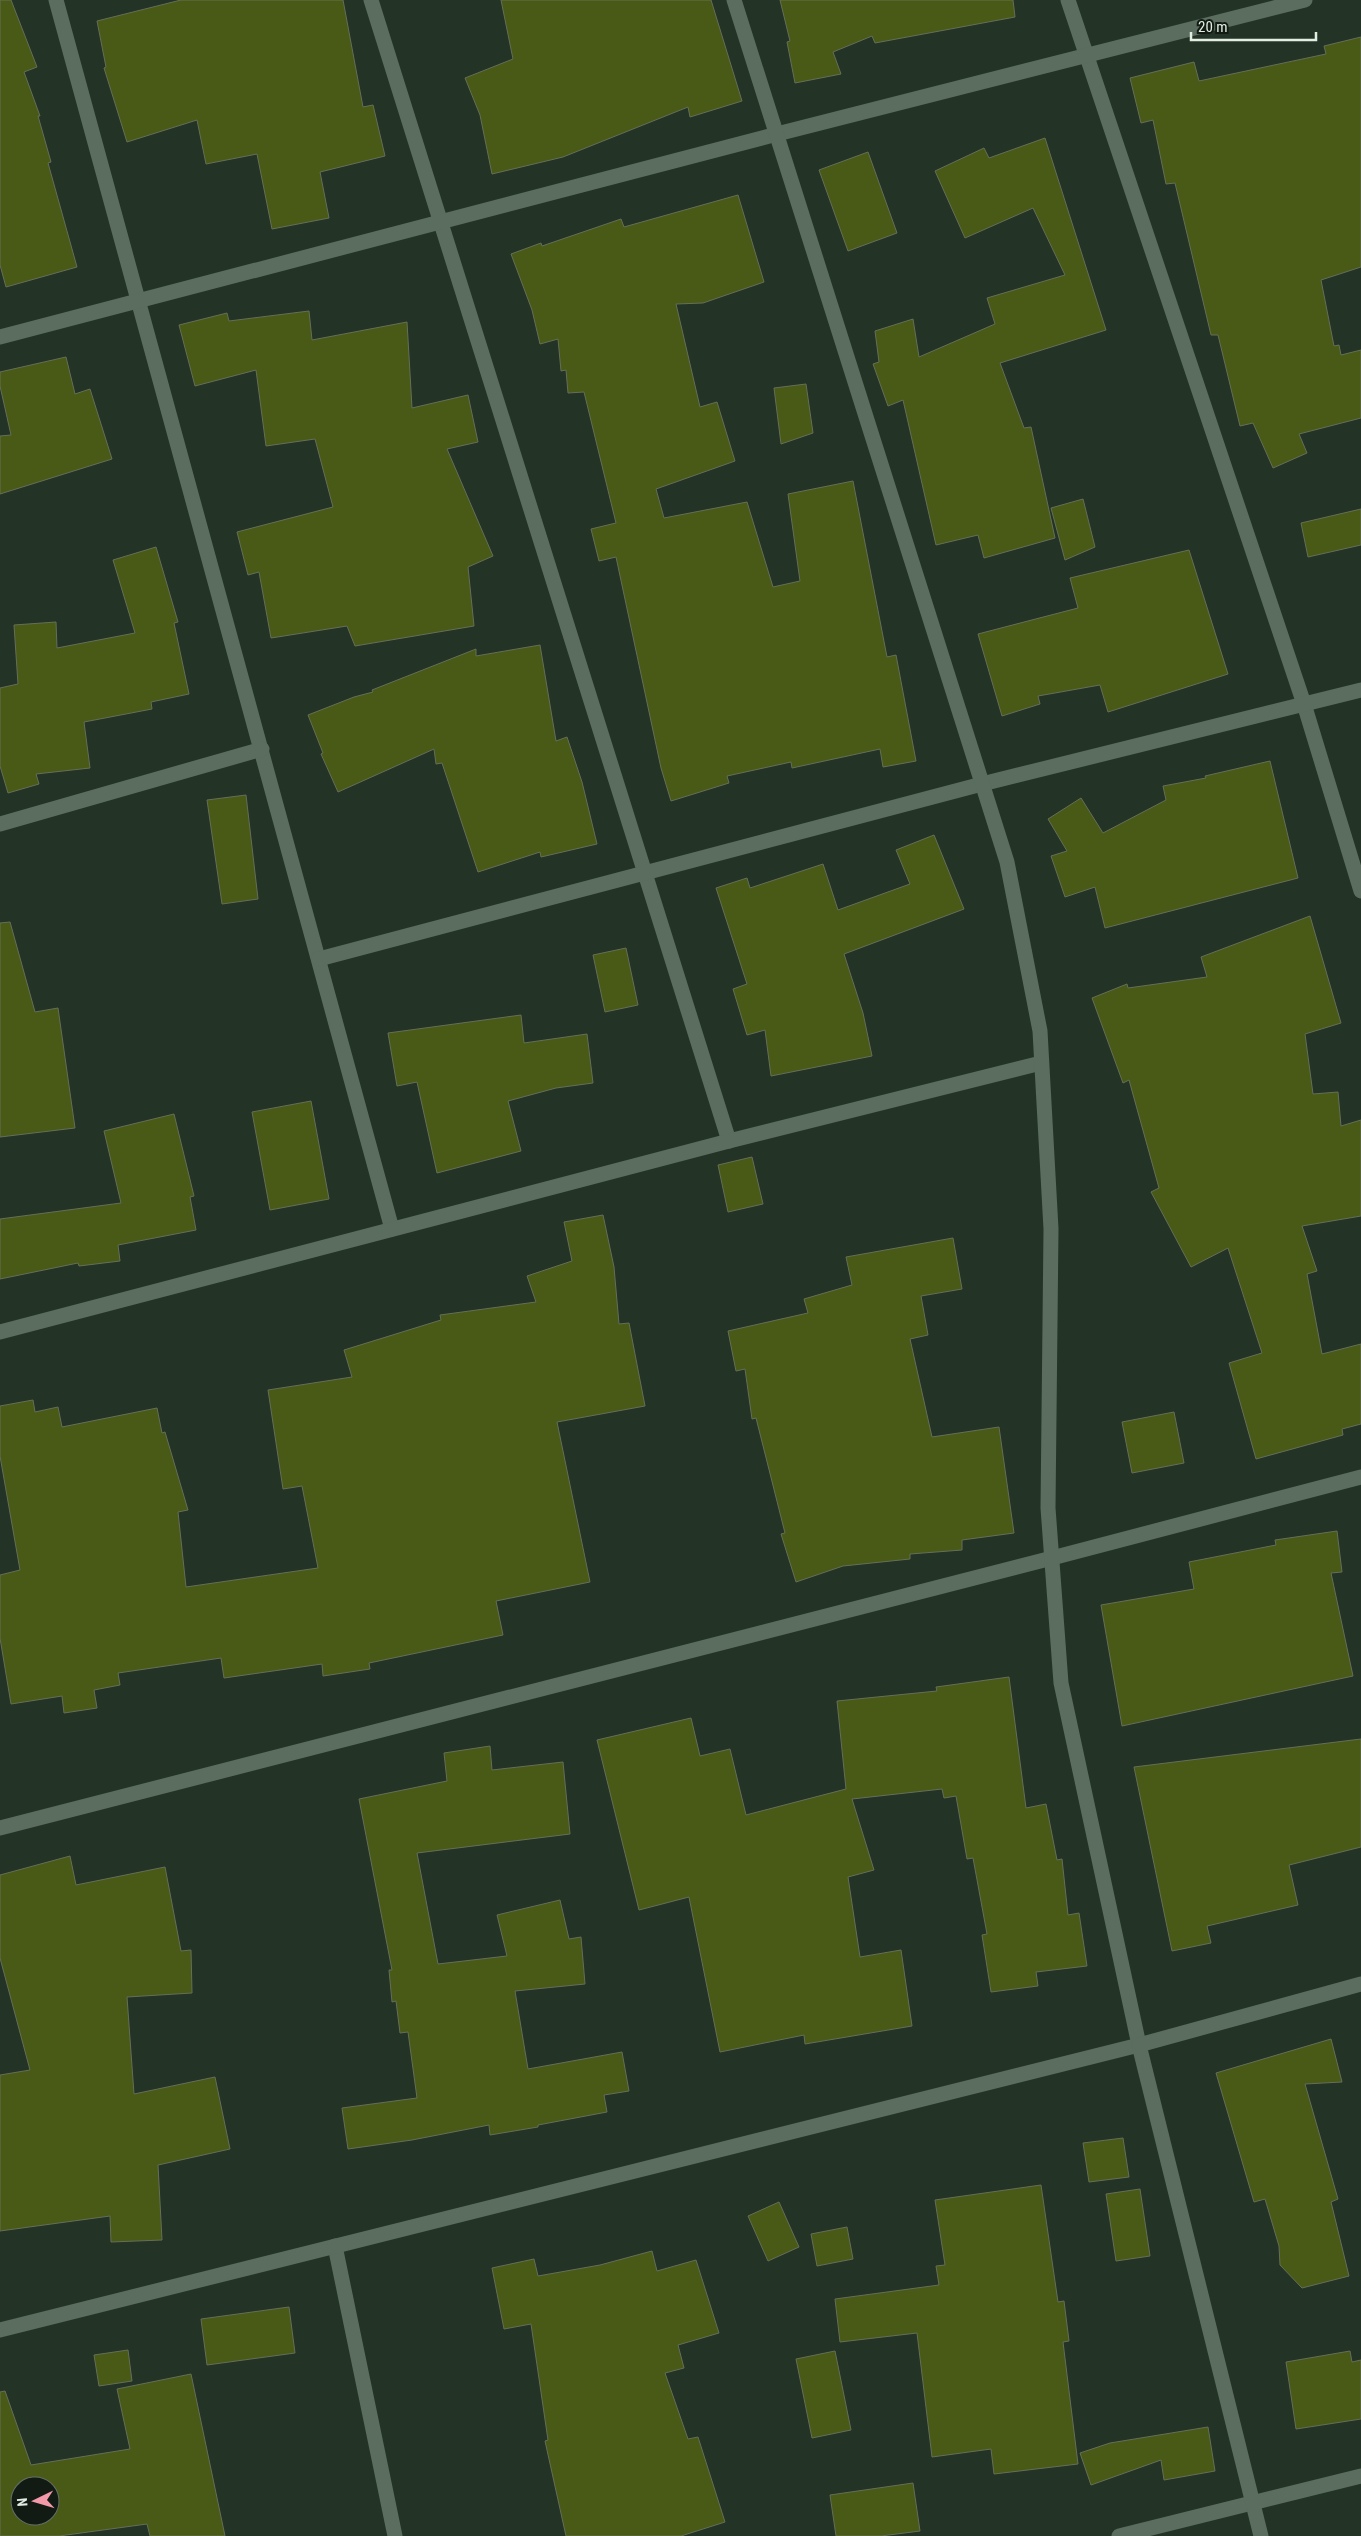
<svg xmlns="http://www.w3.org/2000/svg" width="1361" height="2536" font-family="'Roboto Condensed',sans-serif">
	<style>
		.building { fill: #485a15; stroke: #666e59; fill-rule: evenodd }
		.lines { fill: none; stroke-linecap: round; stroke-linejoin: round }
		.minor { stroke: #5a6d5e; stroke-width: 15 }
	</style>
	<rect width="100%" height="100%" fill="#233427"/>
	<g class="building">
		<polygon points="0,0 11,0 37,67 24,72 40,116 38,116 51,162 48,163 77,267 6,287 0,265"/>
		<polygon points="181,0 343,0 363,107 373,105 385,156 320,172 329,218 272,229 257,154 206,164 197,120 127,142 104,68 106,67 97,21"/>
		<polygon points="501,0 711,0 742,101 690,117 688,107 563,157 492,174 480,115 465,78 513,59"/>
		<polygon points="780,0 1013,0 1015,17 875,43 872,36 833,52 841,74 795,83 787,42 790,41"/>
		<polygon points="1361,37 1361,267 1321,280 1334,346 1339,345 1341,355 1361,350 1361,418 1299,434 1307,453 1273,468 1253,423 1240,426 1218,335 1211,335 1175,183 1166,184 1153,120 1141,123 1130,78 1194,62 1199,81 1326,54 1324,46"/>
		<polygon points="1045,138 1106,330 1000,363 1024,428 1031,427 1055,538 984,558 978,535 936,545 903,400 888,406 873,364 879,362 875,331 913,319 919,357 995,324 987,298 1065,275 1033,208 965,238 935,171 984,148 989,158"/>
		<polygon points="868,152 897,233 848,251 819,170"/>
		<polygon points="738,195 764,282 703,303 676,304 700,407 717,402 735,461 656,489 664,518 747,502 773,587 800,581 788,494 853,481 887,657 896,655 916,761 883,767 880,749 792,768 791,762 727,776 729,783 671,801 661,768 616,557 599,561 591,529 616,523 584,392 568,393 566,370 561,371 558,339 540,344 532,310 511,254 541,243 542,246 621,219 624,227"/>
		<polygon points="309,311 312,340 407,322 412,408 468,395 478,442 447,449 493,556 468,567 474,626 355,646 347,626 271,638 259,572 248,575 237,532 333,507 315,439 266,446 256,370 195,386 179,325 227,313 229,321"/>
		<polygon points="66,357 75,394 90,389 112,459 0,494 0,436 11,435 0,386 0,372"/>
		<polygon points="806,384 813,433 781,444 774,388"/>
		<polygon points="1083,499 1095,547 1065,560 1051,508"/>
		<polygon points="1361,509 1361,545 1308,557 1301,523"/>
		<polygon points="156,547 178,622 174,623 189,694 151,702 152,709 84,722 90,768 36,774 39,784 8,793 0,766 0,688 18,684 14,625 56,622 57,648 135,633 113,560"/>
		<polygon points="1189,550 1228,674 1108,712 1100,685 1038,696 1040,704 1002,716 978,634 1078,608 1070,578"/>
		<polygon points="540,645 556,741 567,737 582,782 597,844 541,857 540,852 478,872 442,763 436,764 434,749 338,792 321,754 323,753 308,715 354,697 373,692 372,690 476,649 476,656"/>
		<polygon points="1270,761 1298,878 1105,928 1095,887 1065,897 1051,856 1067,851 1048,819 1081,798 1103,833 1166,800 1163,786 1206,778 1205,776"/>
		<polygon points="246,795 258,899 222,904 207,800"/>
		<polygon points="934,835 964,909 844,954 863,1013 872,1056 771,1076 765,1030 747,1035 733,989 747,984 716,888 747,878 750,888 823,864 838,910 910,884 896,850"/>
		<polygon points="1310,916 1341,1023 1305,1034 1313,1094 1338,1092 1341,1126 1361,1120 1361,1216 1302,1226 1317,1271 1307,1274 1322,1354 1361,1344 1361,1424 1342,1429 1343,1435 1256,1459 1229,1363 1262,1353 1228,1248 1191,1267 1151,1192 1159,1188 1129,1080 1123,1083 1092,998 1127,984 1128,988 1207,977 1201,957"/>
		<polygon points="10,922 35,1012 58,1008 75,1128 0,1137 0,923"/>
		<polygon points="626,948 638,1005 605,1012 593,955"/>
		<polygon points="521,1015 524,1043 587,1034 593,1083 556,1088 508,1101 521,1151 437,1173 417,1082 397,1086 388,1033"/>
		<polygon points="311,1101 329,1199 270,1210 252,1112"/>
		<polygon points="174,1114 194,1196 190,1197 196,1230 118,1245 120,1261 79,1266 78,1263 0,1279 0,1219 121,1203 104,1131"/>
		<polygon points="752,1157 763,1204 728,1212 718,1165"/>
		<polygon points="603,1215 614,1267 619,1324 629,1323 645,1406 557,1422 590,1582 496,1601 503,1635 369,1663 370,1669 323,1676 322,1664 224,1678 221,1658 118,1673 120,1685 94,1690 97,1708 64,1713 62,1696 11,1704 0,1638 0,1575 20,1570 0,1456 0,1406 33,1400 35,1412 58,1407 62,1427 157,1408 162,1433 165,1432 188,1510 178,1512 186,1587 318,1568 302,1486 283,1489 268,1390 352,1377 344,1350 441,1320 440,1315 536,1302 527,1276 572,1261 564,1222"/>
		<polygon points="953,1238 962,1289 921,1296 928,1335 910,1339 932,1437 999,1427 1014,1533 962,1540 962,1550 910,1554 910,1559 843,1566 796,1582 781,1534 785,1533 756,1418 752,1419 745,1369 736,1371 728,1331 808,1313 804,1299 852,1285 846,1257"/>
		<polygon points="1174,1412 1184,1463 1132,1473 1122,1422"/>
		<polygon points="1337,1531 1342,1572 1331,1573 1353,1676 1122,1726 1101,1605 1194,1589 1189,1562 1276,1545 1275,1540"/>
		<polygon points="1009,1677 1026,1808 1046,1804 1057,1860 1062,1859 1068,1915 1079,1913 1087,1966 1036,1972 1038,1986 991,1992 982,1935 987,1934 973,1858 967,1859 956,1796 944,1798 942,1789 852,1799 874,1870 848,1877 860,1957 901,1950 912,2026 805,2044 804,2035 720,2052 689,1897 639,1910 597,1740 691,1718 700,1756 730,1749 746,1815 846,1789 837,1701 937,1691 936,1687"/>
		<polygon points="1361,1739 1361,1847 1289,1865 1298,1905 1207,1926 1211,1943 1172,1951 1134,1767"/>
		<polygon points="490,1746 492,1770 563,1762 570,1834 417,1853 438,1964 507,1956 497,1915 560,1900 569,1939 581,1937 585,1984 515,1991 528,2069 622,2052 629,2091 604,2095 607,2112 538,2125 538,2127 490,2135 489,2125 412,2140 348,2149 342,2108 417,2098 408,2032 400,2033 396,2001 392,2002 389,1970 392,1970 359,1799 447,1781 444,1753"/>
		<polygon points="70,1856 76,1885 165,1867 181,1951 191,1950 192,1993 127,1997 134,2094 215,2077 230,2149 158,2165 162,2240 111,2242 110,2216 0,2231 0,2075 30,2070 0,1958 0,1875"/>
		<polygon points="1331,2039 1342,2082 1305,2084 1338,2199 1331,2202 1349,2276 1302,2288 1280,2265 1279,2246 1265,2199 1254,2202 1216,2073"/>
		<polygon points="1123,2138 1129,2177 1089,2182 1083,2143"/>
		<polygon points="1041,2185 1058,2302 1064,2301 1069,2341 1063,2342 1078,2464 994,2474 991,2449 932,2457 917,2333 840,2342 835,2299 939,2285 936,2266 945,2265 935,2200"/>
		<polygon points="1140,2189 1150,2256 1116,2261 1106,2194"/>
		<polygon points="779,2202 799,2247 768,2261 748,2216"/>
		<polygon points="847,2227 853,2259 817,2266 811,2234"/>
		<polygon points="652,2251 657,2271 696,2260 719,2333 678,2345 684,2368 665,2373 688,2439 698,2437 725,2522 681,2536 566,2536 545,2441 548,2440 531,2324 504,2329 492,2268 534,2259 538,2276 600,2265"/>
		<polygon points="289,2307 295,2353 207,2365 201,2319"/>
		<polygon points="128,2350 132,2381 99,2386 94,2355"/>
		<polygon points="835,2351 851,2430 812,2438 796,2359"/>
		<polygon points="1350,2351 1352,2362 1361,2360 1361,2419 1296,2429 1286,2362"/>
		<path d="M191 2374 225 2536H150L147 2524 59 2536H0V2392L5 2391 31 2465 130 2449 117 2389ZM20 2486H50V2516H20Z"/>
		<polygon points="1208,2427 1215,2471 1164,2480 1161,2460 1091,2485 1080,2453 1110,2443"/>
		<polygon points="913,2483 920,2531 881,2536 836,2536 830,2495"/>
	</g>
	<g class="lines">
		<g class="minor">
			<polyline points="56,0 392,1229"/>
			<polyline points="371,0 729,1141"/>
			<polyline points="1068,0 1304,704 1361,891"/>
			<polyline points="0,337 777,134 1305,0"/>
			<polyline points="0,824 262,749"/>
			<polyline points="319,959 982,784 1361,690"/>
			<polyline points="0,1332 729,1141 1041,1063"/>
			<polyline points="0,1828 1052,1558 1361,1477"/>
			<polyline points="335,2246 395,2536"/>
			<polyline points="0,2330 1139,2045 1061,1683 1048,1508 1051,1229 1040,1031 1007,862 734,0"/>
			<polyline points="1119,2536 1361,2476"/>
			<polyline points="1261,2536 1139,2045 1361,1984"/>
		</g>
	</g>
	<g transform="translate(35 2501) rotate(265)"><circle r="24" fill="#121a14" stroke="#656e67"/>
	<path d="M0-4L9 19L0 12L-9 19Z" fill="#f39aaa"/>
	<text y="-8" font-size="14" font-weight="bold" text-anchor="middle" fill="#e2ede4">N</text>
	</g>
	<path d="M1191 32v8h125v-8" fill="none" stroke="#e2ede4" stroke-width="2.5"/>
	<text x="1198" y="32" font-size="15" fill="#e2ede4" stroke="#121a14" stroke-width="4" paint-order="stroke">20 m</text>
</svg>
